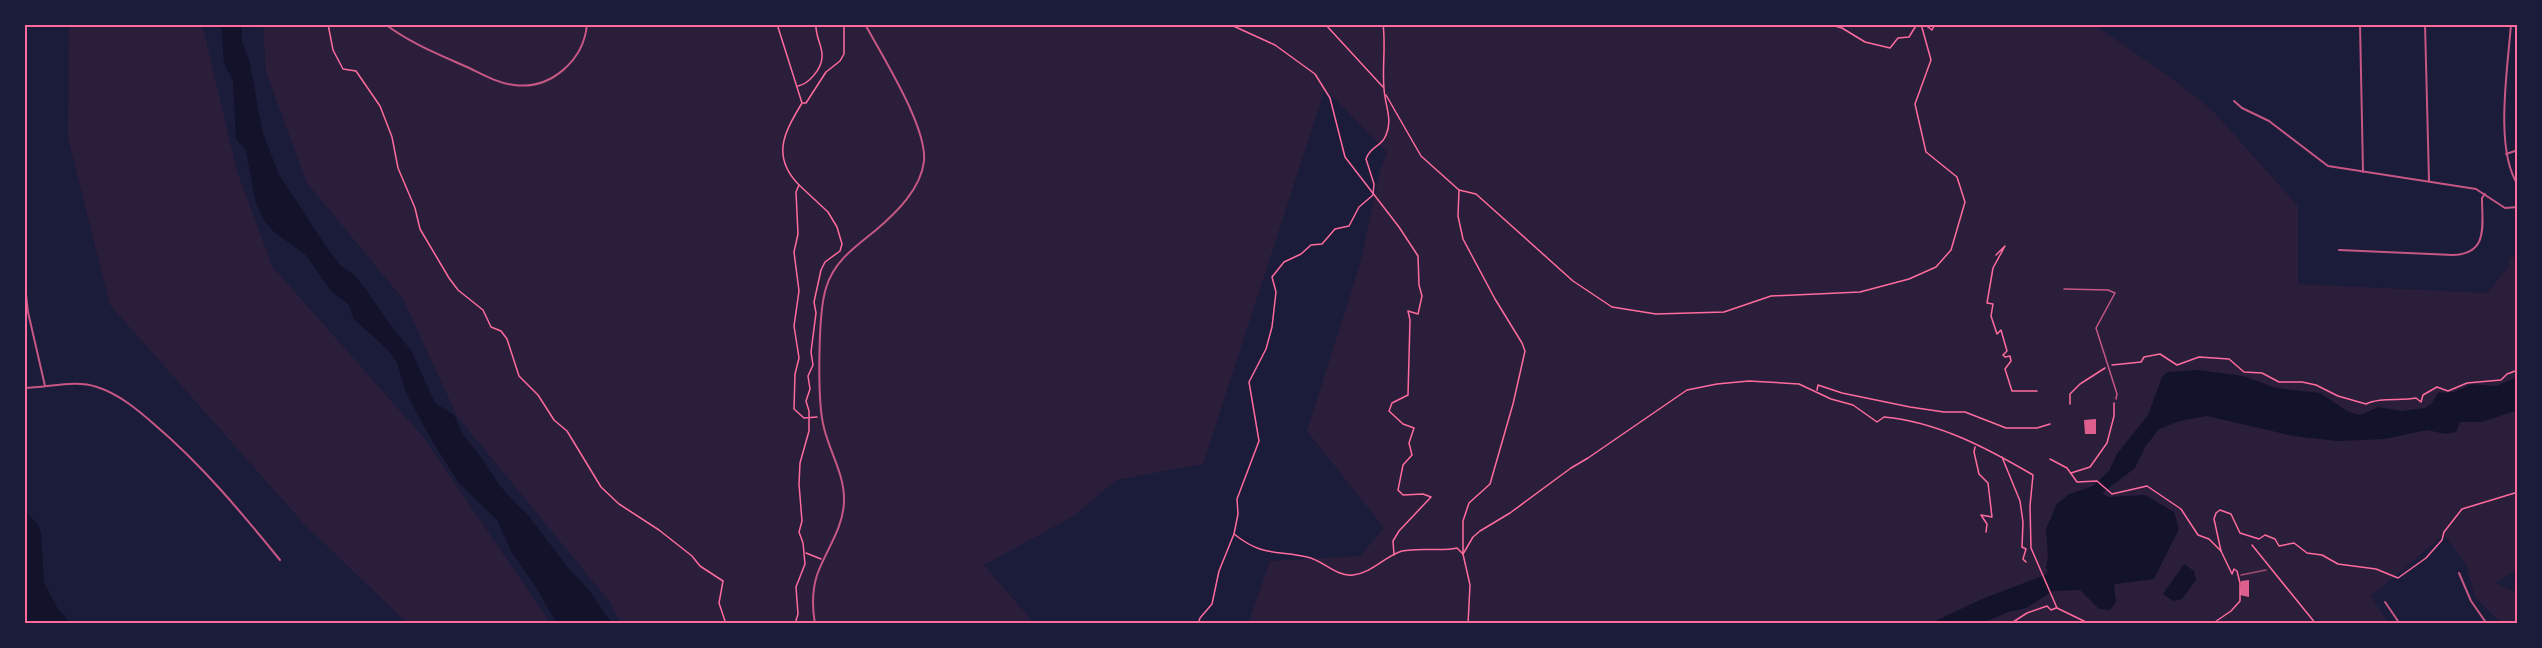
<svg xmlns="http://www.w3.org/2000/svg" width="2542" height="648" font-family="Raleway,sans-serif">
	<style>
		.green { fill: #2a1e3b }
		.water { fill: #12122b }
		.building { fill: #dd5f8e }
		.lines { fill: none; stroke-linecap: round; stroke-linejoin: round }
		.path { stroke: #ff6b9d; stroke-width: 1.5 }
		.service { stroke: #c65784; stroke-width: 1.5 }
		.minor { stroke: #c65784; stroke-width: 2 }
		.rail { stroke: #a44b75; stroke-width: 1.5 }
		.neatline { fill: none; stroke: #ff6b9d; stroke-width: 2 }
	</style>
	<rect width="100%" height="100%" fill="#1b1b3a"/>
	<g class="green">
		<polygon points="69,24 202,24 237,171 272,266 424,438 551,624 408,624 304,524 110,305 68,138"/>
		<polygon points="263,24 2093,24 2170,77 2213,111 2298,206 2298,284 2487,293 2509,266 2509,258 2518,256 2518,569 2495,583 2518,593 2518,624 2502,624 2475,597 2466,564 2444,535 2371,596 2389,624 2325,624 2315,618 2310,624 1248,624 1270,561 1360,556 1384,528 1307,431 1360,264 1380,171 1387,152 1325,89 1203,464 1116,480 1074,516 984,565 1035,624 621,624 610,602 457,416 403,299 307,183 266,72"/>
	</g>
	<g class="water">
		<polygon points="221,24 242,24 242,41 250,63 262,131 279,175 327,248 341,266 354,275 365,288 396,333 411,350 435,403 454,415 464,436 479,454 500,486 516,504 527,514 569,569 590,591 612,624 557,624 534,584 512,553 497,520 459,483 434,444 406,393 397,362 388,350 354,319 349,305 331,291 306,255 274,232 264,220 255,200 246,150 236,139 233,81 224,63"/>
		<polygon points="2197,370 2243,376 2276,388 2320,393 2349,412 2361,415 2378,407 2401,411 2425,408 2431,404 2438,393 2454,392 2472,384 2496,386 2518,377 2518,410 2481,422 2460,422 2456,432 2445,434 2427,430 2385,439 2337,441 2293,436 2207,416 2180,421 2159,429 2145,447 2135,468 2102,493 2108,497 2145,495 2174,512 2179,529 2154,579 2115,584 2114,588 2116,602 2110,610 2099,609 2080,590 2053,591 2026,608 2008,612 1980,624 1929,624 1982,599 2045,575 2048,570 2046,568 2048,556 2046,529 2057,504 2069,494 2093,486 2109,471 2117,454 2148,415 2162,377 2168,372"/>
		<polygon points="24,510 38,525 41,534 44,583 58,609 72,624 24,624"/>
		<polygon points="2184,564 2194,571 2196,580 2182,599 2173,601 2163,594"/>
	</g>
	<g class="building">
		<polygon points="2096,419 2096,434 2085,434 2084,420"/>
		<polygon points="2249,580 2249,597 2240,595 2241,581"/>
	</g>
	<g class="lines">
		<g class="path">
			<polyline points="328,24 333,50 343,69 356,71 380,106 392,137 398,168 415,208 420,229 449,278 458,290 483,310 491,327 501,331 507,339 519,376 538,395 554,420 567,431 601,487 619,504 659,530 692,556 700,566 723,581 719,603 726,624"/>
			<path d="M777 24 802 103C784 133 771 156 799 185L796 192 798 234 794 252 799 291 794 326 799 358 795 374 794 409 804 418 817 417"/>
			<polyline points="1229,24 1275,45 1315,74 1330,98 1345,157 1399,227 1418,256 1419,285 1422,296 1418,314 1408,311 1410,320 1408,395 1392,403 1389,411 1403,424 1414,428 1409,443 1412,455 1403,465 1398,490 1403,495 1423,494 1431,497 1399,531 1393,541 1394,555"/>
			<polyline points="1325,24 1383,87"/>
			<polyline points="1828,24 1842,28 1865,42 1890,48 1898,38 1909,37 1917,24"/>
			<polyline points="1924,24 1932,30 1935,24"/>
			<path d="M798 86C809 84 822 68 822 57 823 46 815 37 816 24"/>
			<polyline points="1386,95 1421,156 1459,190 1458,216 1463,239 1495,299 1522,343 1525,351 1513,404 1490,484 1469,503 1463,521 1463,554 1470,585 1468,624"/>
			<polyline points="803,103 806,103 826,72 840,61 844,54 844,24"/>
			<polyline points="1459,190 1476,194 1573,281 1612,307 1656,314 1724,312 1771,296 1860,292 1909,279 1936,267 1951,250 1965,202 1957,177 1926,152 1915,104 1931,60 1921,24"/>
			<polyline points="1996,255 2005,246 1993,268 1987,303 1993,304 1991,316 1997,334 2001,330 2007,351 2003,355 2005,357 2010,356 2011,361 2005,369 2012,391 2037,391"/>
			<path d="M2112 365 2141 362 2144 357 2160 354 2177 365 2199 357 2229 359 2244 372 2262 373 2279 382H2302L2316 385 2338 396 2366 404C2379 397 2401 401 2416 398L2421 402 2423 395 2437 387 2448 391 2467 383 2501 380 2507 374 2518 370"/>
			<polyline points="1817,390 1818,385 1842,393 1910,407 1944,412 1965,412 2006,428 2037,428 2050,424"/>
			<polyline points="2070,404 2070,394 2080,384 2105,368"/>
			<polyline points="1975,447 1974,452 1979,474 1988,483 1992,517 1981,515 1987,524 1986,532"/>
			<polyline points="2002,457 2020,501 2023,522 2022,547 2026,549 2023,559 2026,562"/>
			<polyline points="2050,459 2067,468 2077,482 2097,481 2112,494 2147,486 2181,509 2198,535 2209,539 2221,551 2232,574 2234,569 2237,571 2240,583 2240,601 2231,611 2212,624"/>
			<polyline points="2071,473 2090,467 2107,443 2114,416 2114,403"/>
			<path d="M1234 534C1263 557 1275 550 1307 557 1323 560 1336 577 1353 575 1372 573 1385 556 1402 551 1421 547 1439 552 1457 548L1463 554 1473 537 1480 531 1510 513 1571 468 1588 458 1687 390 1717 384 1749 381 1799 384 1831 399 1853 405 1877 422 1884 417C1938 422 1987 448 2033 475L2030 506 2031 548 2057 608"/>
			<polyline points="2252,545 2316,624"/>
			<polyline points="2221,551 2214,519 2216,513 2220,510 2231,514 2240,533 2259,539 2265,535 2275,539 2279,546 2294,543 2307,553 2322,555 2338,564 2376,569 2398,578 2426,558 2442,540 2444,532 2462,509 2518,492"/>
			<polyline points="806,553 821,559"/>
			<polyline points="2057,608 2090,624"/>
			<polyline points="795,624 798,614 796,587 805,564 803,543 799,532 802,521 799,484 800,463 809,431 809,411 806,401 810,389 808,376 813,365 811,352 816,313 814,302 821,270 825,262 840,251 842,244 837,227 828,212 799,185"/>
			<path d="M1198 624 1200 618 1212 604 1219 571 1234 534 1238 514 1237 499 1259 441 1249 382 1266 349 1272 327 1276 292 1272 277 1284 262 1301 254 1311 245 1322 244 1335 229 1349 226 1359 207 1373 195 1374 184 1366 159C1370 146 1382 147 1386 135 1393 120 1385 105 1384 89 1382 68 1386 46 1383 24"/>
			<polyline points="1332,624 1366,622 1374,624"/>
			<polyline points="2010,624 2027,613 2047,606 2051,610 2056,608"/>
		</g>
		<polyline class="service" points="2064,289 2108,290 2115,293 2096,328 2117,394 2116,399"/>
		<g class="minor">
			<path d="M385 24C410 43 438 54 467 67 482 74 497 83 514 85 551 90 584 60 587 24"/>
			<polyline points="2321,24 2360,24 2363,172"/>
			<polyline points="2425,24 2429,181"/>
			<path d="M2511 24C2508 67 2494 149 2518 185"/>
			<polyline points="2234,101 2242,108 2269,121 2328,166 2476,189 2505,208 2518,207"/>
			<polyline points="2506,154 2518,150"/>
			<path d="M2339 250 2453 255C2489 254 2482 225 2482 198L2485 194"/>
			<polyline points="24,276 28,312 45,386"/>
			<path d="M24 388C48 388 75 379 97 387 119 394 138 410 155 425 202 465 241 512 280 560"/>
			<polyline points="2459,573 2471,601 2487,624"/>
			<polyline points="2385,602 2400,624"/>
			<path d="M815 624C812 607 812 591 817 575 826 550 843 529 844 502 845 475 830 453 824 428 817 402 818 313 826 288 834 261 855 247 876 230 896 213 921 189 924 161 927 126 882 56 865 24"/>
		</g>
		<polyline class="rail" points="2241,575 2266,570"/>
	</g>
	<rect width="2542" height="648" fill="none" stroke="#1b1b3a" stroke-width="51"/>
	<rect x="26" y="26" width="2490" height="596" class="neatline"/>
</svg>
